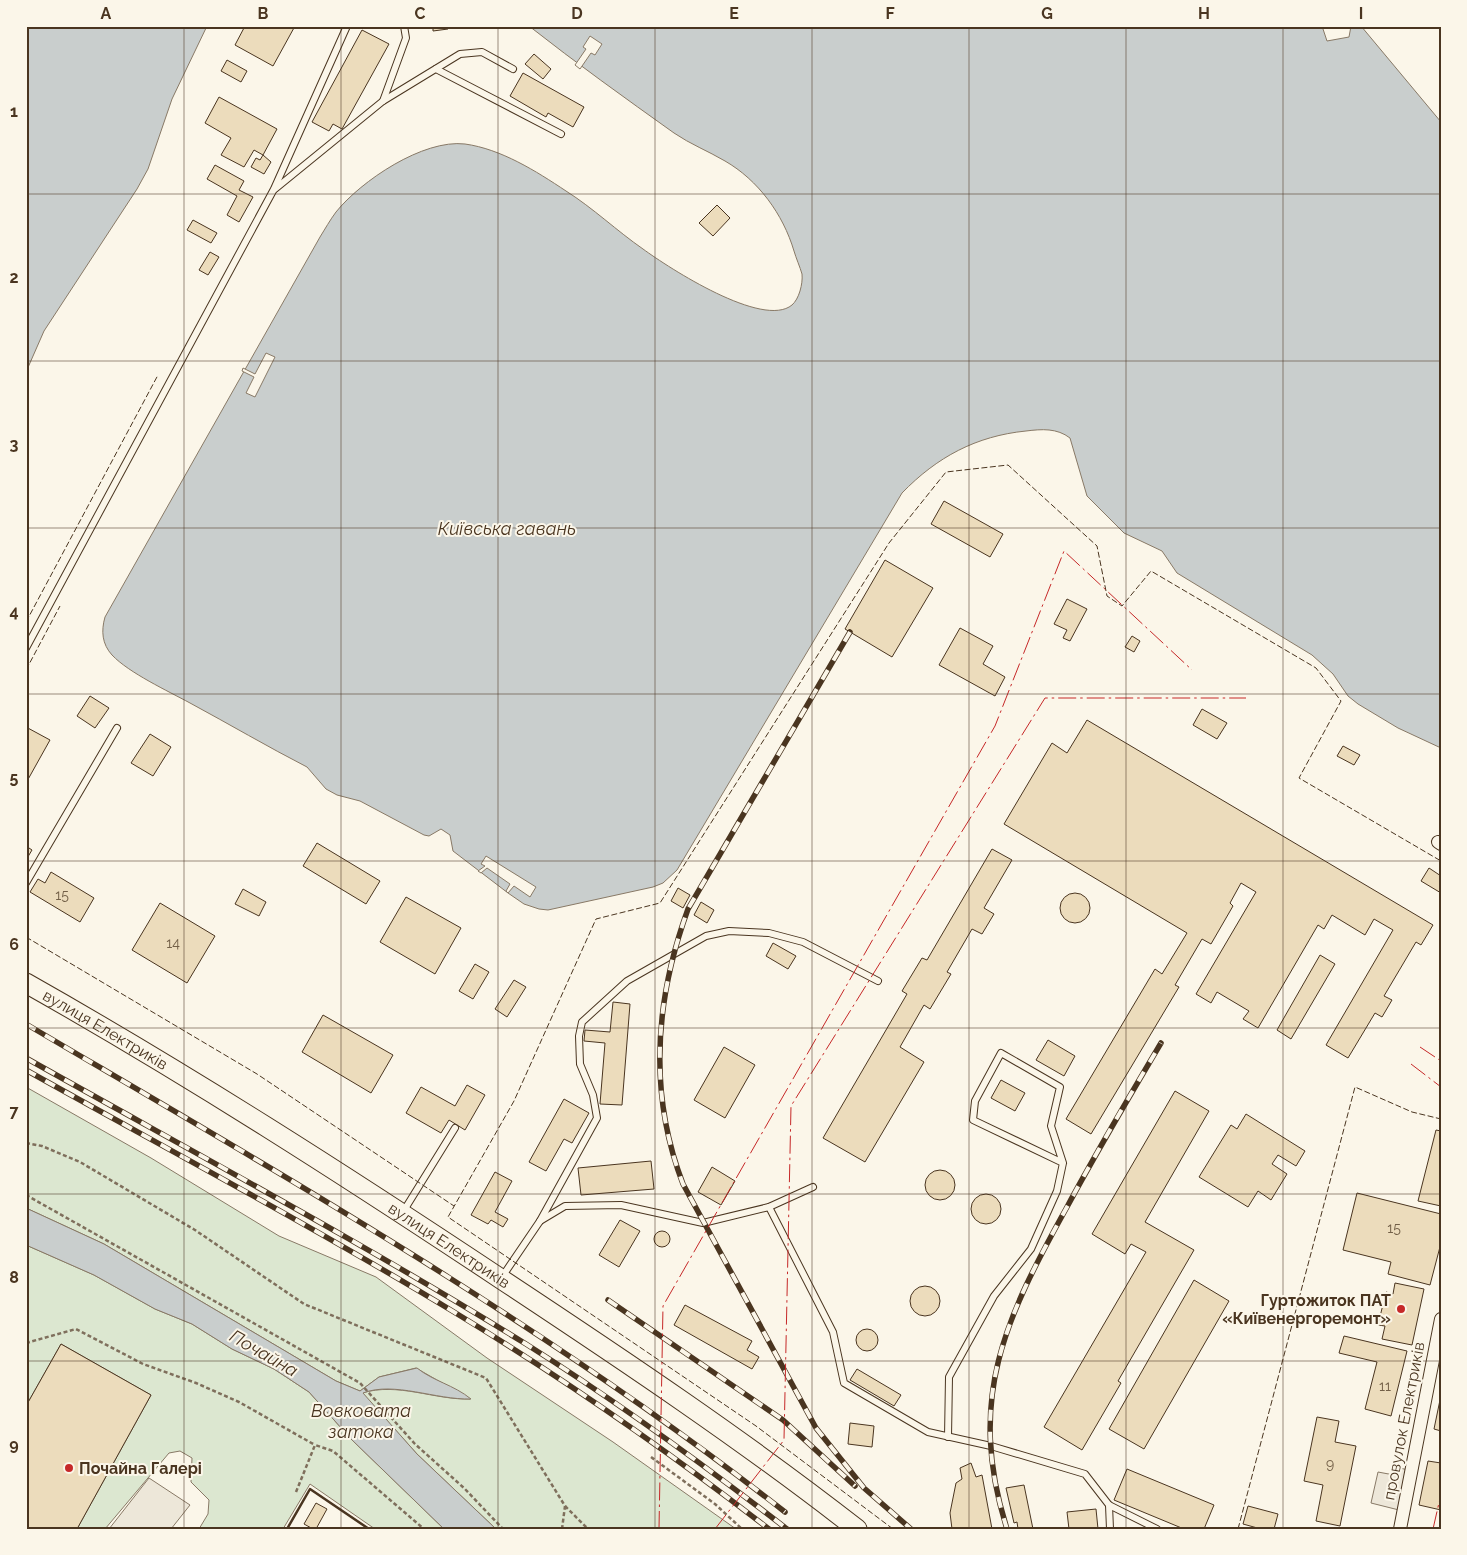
<svg xmlns="http://www.w3.org/2000/svg" width="1467" height="1555" font-family="Raleway,sans-serif">
	<style>
		.green { fill: #dce7d0; stroke: #887966 }
		.parking { fill: #ede7d9; stroke: #887966 }
		.water { fill: #c9cecd; stroke: #887966 }
		.pier { fill: #fbf6e9; stroke: #887966 }
		.building { fill: #ecdcbc; stroke: #4a3520 }
		.lines { fill: none; stroke-linecap: round; stroke-linejoin: round }
		.lane-casing { stroke: #4a3520; stroke-width: 8 }
		.street-casing { stroke: #4a3520; stroke-width: 14 }
		.secondary-casing { stroke: #4a3520; stroke-width: 21 }
		.path { stroke: #7f6f5c; stroke-width: 2.5; stroke-dasharray: 4 2.5; stroke-linecap: butt }
		.lane { stroke: #fbf6e9; stroke-width: 6 }
		.street { stroke: #fbf6e9; stroke-width: 12 }
		.secondary { stroke: #fbf6e9; stroke-width: 19 }
		.rail-casing { stroke: #4a3520; stroke-width: 5.5 }
		.rail { stroke: #fbf6e9; stroke-width: 4; stroke-dasharray: 11; stroke-linecap: butt }
		.fence { stroke: #4a3520; stroke-width: 1; stroke-dasharray: 6 2.5; stroke-linecap: butt }
		.wall { stroke: #4a3520; stroke-width: 2.5 }
		.power { stroke: #c62828; stroke-width: 1; stroke-dasharray: 18 4 2.5 4; stroke-linecap: butt }
		.grid { fill: none; stroke: #4a3520; stroke-width: 1; stroke-opacity: 0.55 }
		.poi-dot { fill: #c62828; stroke: #fbf6e9; stroke-width: 2 }
		.labels { text-anchor: middle; dominant-baseline: central; stroke-width: 4; stroke-linejoin: round; paint-order: stroke }
		.number-label { font-size: 14px; fill: #725f47 }
		.street-label { font-size: 16px; fill: #4a3520; stroke: #fbf6e9 }
		.poi-label { font-size: 16px; font-weight: bold; fill: #4a3520; stroke: #fbf6e9; text-anchor: end }
		.water-label { font-size: 18px; font-style: italic; fill: #4a3520; stroke: #fbf6e9 }
		.neatline { fill: none; stroke: #4a3520; stroke-width: 2 }
		.grid-label { font-size: 16px; text-anchor: middle; font-weight: bold; fill: #4a3520 }
	</style>
	<rect width="100%" height="100%" fill="#fbf6e9"/>
	<g class="green">
		<path d="M26 1087 151 1158 279 1236 376 1277 487 1358 613 1442 736 1529H496L417 1454 362 1393C398 1382 434 1400 470 1399L416 1368 379 1377 360 1391 336 1381 104 1244 26 1208Z"/>
		<polygon points="26,1245 94,1275 155,1309 192,1324 232,1349 274,1369 309,1392 351,1439 444,1529 375,1529 310,1484 283,1529 199,1529 208,1514 209,1500 191,1482 192,1458 180,1451 169,1453 105,1529 77,1529 151,1395 61,1344 26,1406"/>
	</g>
	<g class="parking">
		<polygon points="1396,1467 1408,1470 1399,1510 1371,1503 1378,1472 1394,1475"/>
		<polygon points="149,1478 190,1505 171,1529 109,1529"/>
	</g>
	<g class="water">
		<polygon points="26,26 207,26 172,99 148,169 137,189 44,331 26,372"/>
		<path d="M529 26H1361L1441 122V748L1398 728 1358 704 1348 696 1333 674 1312 655 1177 573 1162 551 1124 533 1087 496 1070 438C1057 428 1042 429 1026 431 976 436 937 457 902 493L677 870 663 883 653 887 548 910 539 909 524 904 508 893 453 851 450 835 441 829 429 836 424 835 360 801 337 795 326 789 307 767C268 747 229 724 190 703 168 691 129 673 112 655 102 644 101 631 105 617L320 237C325 229 330 220 336 212 361 181 423 139 465 144 501 149 536 171 566 191 593 208 617 231 643 249 669 268 763 329 792 305 799 299 803 284 802 274 800 267 796 258 794 251 783 214 758 180 725 161 708 151 690 144 674 133 625 98 576 63 529 26Z"/>
		<path d="M26 1208 104 1244 336 1381 360 1391 379 1377 417 1368C433 1381 454 1385 471 1399 436 1400 394 1381 363 1393L417 1454 496 1529H444L351 1439 309 1392 274 1369 232 1349 192 1324 155 1309 94 1275 26 1245Z"/>
	</g>
	<g class="pier">
		<polygon points="1322,26 1351,26 1349,37 1327,41"/>
		<polygon points="590,36 602,44 595,55 591,53 580,69 575,65 586,49 583,47"/>
		<polygon points="266,353 275,357 255,397 246,393 254,377 242,371 243,368 255,374"/>
		<polygon points="486,856 536,887 530,897 514,886 508,893 506,891 510,884 487,868 481,873 478,871 485,866 481,864"/>
	</g>
	<g class="building">
		<polygon points="245,26 295,26 273,66 235,45"/>
		<polygon points="433,26 448,26 448,29 433,31"/>
		<polygon points="362,30 389,44 342,129 333,124 329,131 312,122"/>
		<polygon points="534,54 551,69 543,79 525,64"/>
		<polygon points="227,60 247,71 241,82 221,71"/>
		<polygon points="523,73 584,107 573,127 548,113 546,117 510,96"/>
		<polygon points="219,97 277,129 263,155 254,150 244,167 221,155 231,138 205,123"/>
		<polygon points="263,155 271,162 264,174 251,167 256,158 260,160"/>
		<polygon points="215,165 244,181 239,190 253,197 239,222 227,215 237,196 207,179"/>
		<polygon points="717,205 730,218 713,236 699,223"/>
		<polygon points="193,220 217,233 211,243 187,230"/>
		<polygon points="210,252 219,257 208,275 199,270"/>
		<polygon points="944,501 1003,534 990,557 931,524"/>
		<polygon points="885,560 933,588 892,657 845,629"/>
		<polygon points="1067,599 1087,609 1070,641 1063,638 1067,630 1054,624"/>
		<polygon points="960,628 993,646 983,664 1005,677 995,696 939,665"/>
		<polygon points="1132,636 1140,641 1134,652 1125,647"/>
		<polygon points="90,696 109,708 95,728 77,716"/>
		<polygon points="1202,709 1227,723 1217,739 1193,725"/>
		<polygon points="1087,720 1433,925 1421,945 1416,942 1384,996 1392,1000 1382,1017 1375,1013 1348,1058 1326,1045 1393,930 1374,919 1365,935 1332,915 1324,929 1318,925 1258,1028 1243,1019 1249,1011 1217,992 1211,1003 1196,994 1256,892 1241,883 1230,903 1233,906 1211,944 1202,939 1175,985 1179,987 1091,1134 1066,1119 1155,969 1162,974 1187,933 1004,824 1052,743 1067,753"/>
		<polygon points="26,727 50,740 26,783"/>
		<polygon points="150,734 171,747 153,776 131,763"/>
		<polygon points="1343,746 1360,755 1354,765 1337,756"/>
		<polygon points="317,843 380,881 366,904 303,866"/>
		<polygon points="26,846 32,850 26,860"/>
		<polygon points="992,849 1012,860 984,908 994,914 982,934 972,929 947,972 951,974 930,1009 924,1005 900,1047 924,1062 865,1162 823,1138 907,994 902,991 922,958 927,960"/>
		<polygon points="1429,868 1441,876 1441,893 1421,881"/>
		<polygon points="51,872 94,898 80,922 30,892 38,879 45,883"/>
		<polygon points="678,888 690,895 683,908 671,901"/>
		<polygon points="243,889 266,902 259,916 235,904"/>
		<circle cx="1075" cy="908" r="15"/>
		<polygon points="406,897 461,928 435,974 380,942"/>
		<polygon points="701,902 714,910 707,923 694,915"/>
		<polygon points="160,903 215,936 187,983 132,950"/>
		<polygon points="773,943 796,956 788,969 766,956"/>
		<polygon points="1320,955 1335,964 1291,1039 1277,1030"/>
		<polygon points="475,964 489,972 473,999 459,991"/>
		<polygon points="514,980 526,987 507,1017 495,1009"/>
		<polygon points="613,1002 630,1004 622,1105 600,1104 605,1043 584,1041 585,1030 610,1032"/>
		<polygon points="323,1015 393,1055 371,1093 302,1052"/>
		<polygon points="1048,1040 1075,1056 1064,1076 1036,1060"/>
		<polygon points="724,1047 755,1065 725,1118 694,1100"/>
		<polygon points="1001,1080 1025,1093 1015,1111 991,1098"/>
		<polygon points="467,1085 485,1095 465,1130 449,1120 441,1133 406,1113 421,1087 455,1106"/>
		<polygon points="1175,1091 1209,1111 1145,1222 1194,1250 1118,1381 1121,1383 1082,1450 1044,1427 1146,1252 1131,1244 1125,1254 1092,1234"/>
		<polygon points="564,1099 589,1113 572,1143 564,1139 546,1171 529,1162"/>
		<polygon points="1246,1114 1305,1151 1296,1166 1278,1155 1272,1164 1287,1174 1271,1200 1258,1191 1248,1207 1199,1177 1231,1125 1237,1129"/>
		<polygon points="1436,1130 1441,1131 1441,1206 1418,1201"/>
		<polygon points="651,1161 654,1189 581,1195 578,1168"/>
		<polygon points="712,1167 735,1181 721,1205 698,1192"/>
		<circle cx="940" cy="1185" r="15"/>
		<polygon points="495,1172 512,1181 495,1212 508,1219 503,1227 491,1220 488,1224 471,1215"/>
		<polygon points="1357,1193 1441,1214 1441,1243 1430,1285 1388,1274 1391,1262 1343,1250"/>
		<circle cx="986" cy="1209" r="15"/>
		<polygon points="620,1220 640,1231 619,1267 599,1255"/>
		<circle cx="662" cy="1239" r="8"/>
		<polygon points="1194,1280 1229,1301 1144,1449 1109,1429"/>
		<polygon points="1395,1283 1424,1289 1412,1345 1382,1339 1385,1326 1378,1325 1386,1292 1393,1294"/>
		<circle cx="925" cy="1301" r="15"/>
		<polygon points="685,1305 752,1341 747,1350 759,1357 752,1369 674,1325"/>
		<circle cx="867" cy="1340" r="11"/>
		<polygon points="1344,1336 1407,1351 1391,1416 1365,1409 1377,1362 1339,1353"/>
		<polygon points="61,1344 151,1395 77,1529 26,1529 26,1406"/>
		<polygon points="857,1369 901,1395 894,1406 850,1380"/>
		<polygon points="1441,1395 1441,1431 1434,1429"/>
		<polygon points="1317,1417 1339,1421 1335,1442 1356,1446 1340,1526 1316,1521 1323,1485 1304,1481"/>
		<polygon points="850,1423 874,1426 872,1447 848,1444"/>
		<polygon points="1428,1461 1441,1463 1441,1510 1419,1505"/>
		<polygon points="971,1463 976,1477 982,1475 992,1529 952,1529 950,1513 956,1483 962,1479 960,1468"/>
		<polygon points="1127,1469 1214,1505 1204,1529 1184,1529 1114,1500"/>
		<polygon points="1024,1485 1033,1529 1018,1529 1017,1522 1014,1523 1006,1488"/>
		<polygon points="316,1503 327,1509 316,1529 313,1529 304,1524"/>
		<polygon points="1248,1506 1278,1514 1274,1529 1261,1529 1243,1524"/>
		<polygon points="1096,1509 1098,1529 1069,1529 1067,1512"/>
	</g>
	<g class="lines">
		<g class="lane-casing">
			<g id="lane">
				<polyline points="436,69 561,134"/>
				<polyline points="383,101 406,38 404,26"/>
				<polyline points="275,189 383,101 460,54 482,52 513,69"/>
				<polyline points="26,648 274,189 347,26"/>
				<polyline points="26,883 117,728"/>
				<polyline points="769,1207 833,1332 844,1383 928,1432 991,1446 1085,1474 1109,1505 1157,1529"/>
				<polyline points="403,1212 455,1128"/>
				<polyline points="540,1221 597,1118 593,1095 580,1064 579,1036 582,1022 627,981 706,936 729,931 769,933 803,942 878,981"/>
				<polyline points="502,1277 540,1221 565,1206 621,1205 703,1223 769,1207 813,1187"/>
				<polyline points="948,1437 949,1377 994,1296 1031,1249 1057,1191 1063,1163 973,1120 975,1101 1001,1053 1060,1087 1051,1126 1063,1163"/>
				<polyline points="1109,1505 1110,1529"/>
			</g>
		</g>
		<g class="street-casing">
			<g id="street">
				<polyline points="1438,842 1441,844"/>
				<polyline points="1400,1529 1441,1319"/>
			</g>
		</g>
		<g class="secondary-casing">
			<g id="secondary">
				<path id="s1" d="M26 983C189 1075 346 1176 501 1279 622 1359 743 1440 857 1529"/>
			</g>
		</g>
		<g class="path">
			<polyline points="26,1143 42,1146 80,1162 195,1230 304,1304 486,1378 565,1506 562,1529"/>
			<polyline points="26,1195 360,1383 415,1444 464,1488 503,1529"/>
			<polyline points="26,1343 76,1329 143,1364 196,1383 239,1402 315,1445"/>
			<polyline points="651,1457 715,1504 742,1529"/>
			<polyline points="296,1492 315,1445 333,1451 424,1529"/>
			<polyline points="565,1506 588,1529"/>
		</g>
		<use href="#lane" class="lane"/>
		<use href="#street" class="street"/>
		<use href="#secondary" class="secondary"/>
		<g class="rail-casing">
			<g id="rail">
				<path d="M850 632 688 909C655 1000 648 1093 683 1184L816 1428 864 1488 911 1529"/>
				<path d="M26 1024C286 1177 548 1326 785 1512"/>
				<path d="M26 1058C193 1152 363 1243 526 1344 616 1401 703 1464 787 1529"/>
				<path d="M26 1070C169 1150 314 1227 454 1312 563 1378 668 1451 769 1529"/>
				<polyline points="608,1300 783,1420 855,1486"/>
				<path d="M1007 1529C966 1399 1005 1319 1067 1207 1097 1151 1129 1097 1161 1043"/>
			</g>
		</g>
		<use href="#rail" class="rail"/>
		<g class="fence">
			<polyline points="26,622 158,375"/>
			<polyline points="26,670 60,606"/>
			<polyline points="26,937 257,1074 454,1206"/>
			<polyline points="893,1529 756,1426 448,1217 514,1101 596,919 660,903 889,543 946,472 1008,465 1097,546 1107,596 1122,606 1151,571 1316,668 1341,701 1299,778 1441,861"/>
			<polyline points="1238,1529 1355,1087 1412,1112 1441,1119"/>
		</g>
		<polyline class="wall" points="287,1529 310,1489 369,1529"/>
		<g class="power">
			<polyline points="1420,1047 1441,1061"/>
			<polyline points="1411,1064 1441,1087"/>
			<polyline points="659,1529 663,1306 995,726 1064,551 1192,670"/>
			<polyline points="715,1529 784,1440 791,1106 1045,698 1246,698"/>
			<polyline points="1433,1529 1441,1494"/>
		</g>
	</g>
	<path class="grid" d="M184 26V1529M341 26V1529M498 26V1529M655 26V1529M812 26V1529M969 26V1529M1126 26V1529M1283 26V1529M26 194H1441M26 361H1441M26 528H1441M26 694H1441M26 861H1441M26 1028H1441M26 1194H1441M26 1361H1441"/>
	<g class="poi-dot">
		<circle cx="1401" cy="1309" r="5"/>
		<circle cx="69" cy="1468" r="5"/>
	</g>
	<g class="labels">
		<g class="number-label">
			<text x="62" y="895">15</text>
			<text x="173" y="943">14</text>
			<text x="1394" y="1228">15</text>
			<text x="1385" y="1386">11</text>
			<text x="1330" y="1464">9</text>
		</g>
		<g class="street-label">
			<text stroke="none"><textPath href="#s1" startOffset="92">вулиця Електриків</textPath></text>
			<text stroke="none"><textPath href="#s1" startOffset="498">вулиця Електриків</textPath></text>
			<text transform="translate(1404 1421) rotate(-79)">провулок Електриків</text>
		</g>
		<g class="poi-label">
			<text x="1391" y="1300">Гуртожиток ПАТ<tspan x="1391" dy="18">«Київенергоремонт»</tspan></text>
			<text x="79" y="1468" text-anchor="start">Почайна Галері</text>
		</g>
		<g class="water-label">
			<text x="507" y="528">Київська гавань</text>
			<text transform="translate(264 1353) rotate(30)">Почайна</text>
			<text x="361" y="1410">Вовковата<tspan x="361" dy="21">затока</tspan></text>
		</g>
	</g>
	<rect width="1467" height="1555" fill="none" stroke="#fbf6e9" stroke-width="55"/>
	<rect x="28" y="28" width="1412" height="1500" class="neatline"/>
	<g class="grid-label">
		<text x="106" y="19">A</text>
		<text x="263" y="19">B</text>
		<text x="420" y="19">C</text>
		<text x="577" y="19">D</text>
		<text x="734" y="19">E</text>
		<text x="890" y="19">F</text>
		<text x="1047" y="19">G</text>
		<text x="1204" y="19">H</text>
		<text x="1361" y="19">I</text>
		<text x="14" y="117">1</text>
		<text x="14" y="283">2</text>
		<text x="14" y="450">3</text>
		<text x="14" y="617">4</text>
		<text x="14" y="783">5</text>
		<text x="14" y="950">6</text>
		<text x="14" y="1117">7</text>
		<text x="14" y="1283">8</text>
		<text x="14" y="1450">9</text>
	</g>
</svg>
